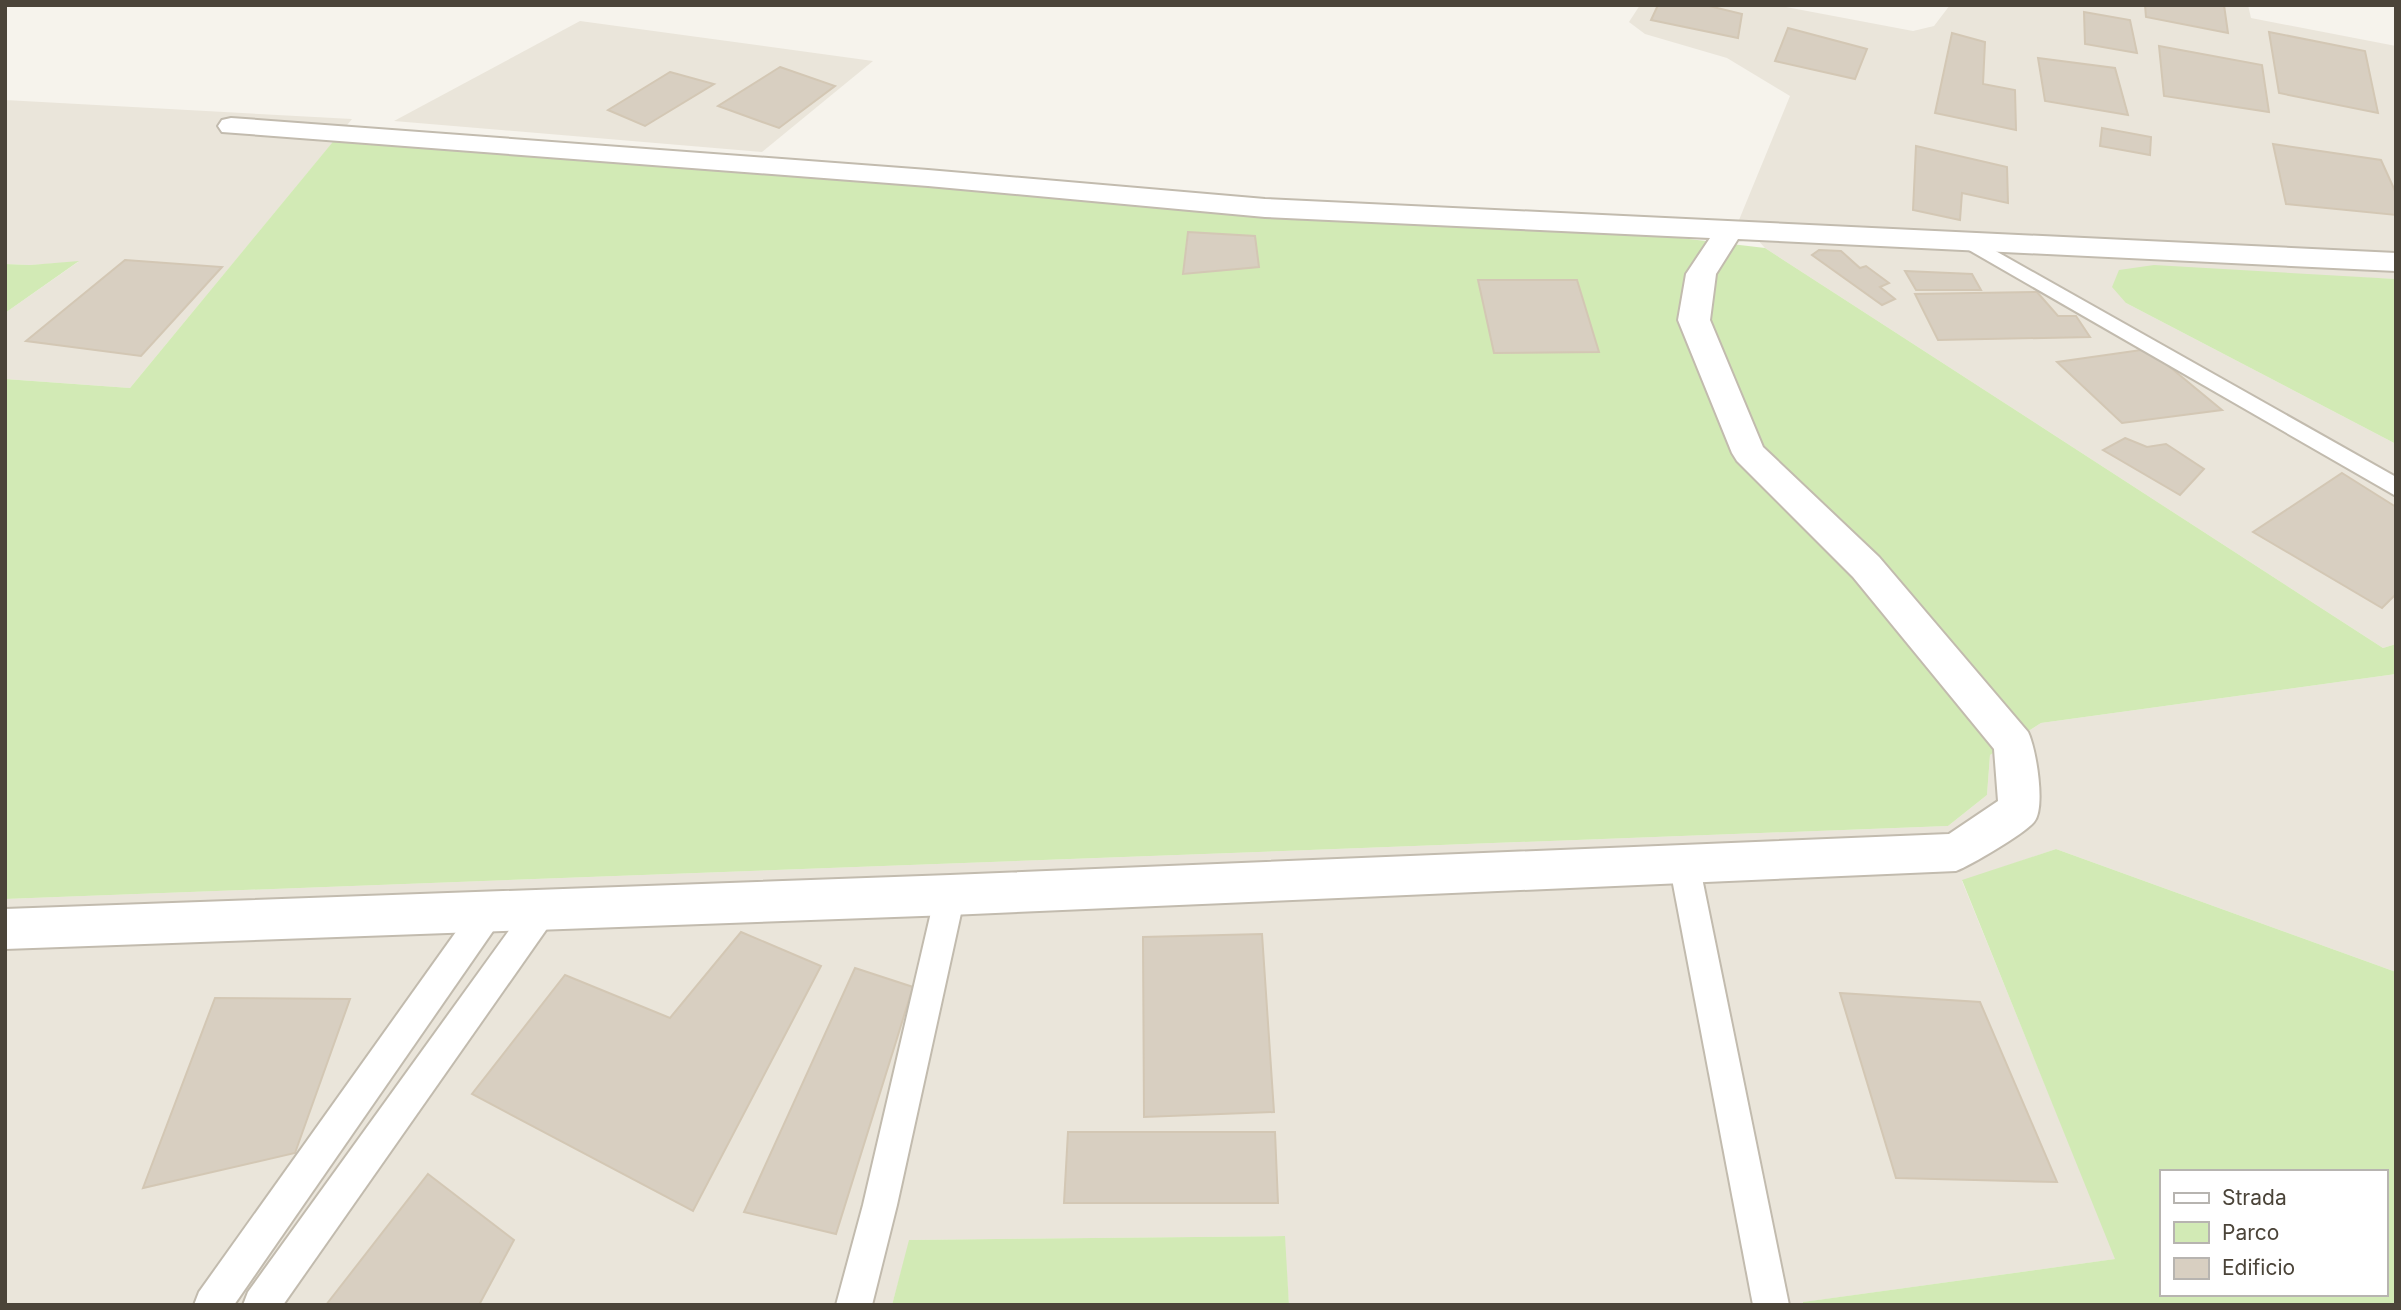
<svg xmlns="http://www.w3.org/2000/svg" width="2401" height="1310" font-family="Inter,sans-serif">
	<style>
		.residential { fill: #eae5da }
		.green { fill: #d2eab5; fill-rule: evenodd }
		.building { fill: #d8cfc1; stroke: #d3c7b4; stroke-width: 2 }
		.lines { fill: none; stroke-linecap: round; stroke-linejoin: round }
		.service-casing { stroke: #c2bbae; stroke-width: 4 }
		.minor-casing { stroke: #c2bbae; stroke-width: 4 }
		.service { fill: #fff; fill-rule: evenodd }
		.minor { fill: #fff; fill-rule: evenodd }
	</style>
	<rect width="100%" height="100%" fill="#f6f3ec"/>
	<g class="residential">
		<polygon points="1640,5 1775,5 1913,31 1934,26 1950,5 2248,5 2251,18 2396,46 2396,279 2318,276 2126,303 2396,444 2396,644 2383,648 1765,248 1739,220 1790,96 1727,58 1645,34 1629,22"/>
		<polygon points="580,21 873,61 762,152 394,121"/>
		<polygon points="5,100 352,119 130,388 5,379 5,313 78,262 30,265 5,264"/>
		<polygon points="2396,674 2396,972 2056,849 1962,881 2116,1259 1804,1302 1803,1305 1289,1305 1284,1236 910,1240 892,1305 5,1305 5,899 1948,826 1987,795 1990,755 2041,723"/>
	</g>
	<g class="green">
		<polygon points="336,138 1299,217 1672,237 1765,248 2383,648 2396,644 2396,674 2041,723 1990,755 1987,795 1948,826 5,899 5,379 130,388"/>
		<polygon points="79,261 5,313 5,264 30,265"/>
		<polygon points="2154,265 2396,279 2396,444 2126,303 2112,287 2119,270"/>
		<path d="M2056 849 2396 972V1305H1803V1302L2115 1259 1962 880ZM2161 1172H2385V1294H2161Z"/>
		<polygon points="1285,1236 1289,1305 892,1305 909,1240"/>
	</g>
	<g class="building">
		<polygon points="1658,5 1705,5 1742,14 1738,38 1651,20"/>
		<polygon points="2145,5 2224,5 2228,33 2146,17"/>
		<polygon points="2084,12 2130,20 2137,53 2085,44"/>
		<polygon points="1788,28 1867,49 1855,79 1775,61"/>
		<polygon points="2269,32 2365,51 2378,113 2279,93"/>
		<polygon points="1952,33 1985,42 1983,84 2015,90 2016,130 1935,113"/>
		<polygon points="2159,46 2262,65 2269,112 2164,96"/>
		<polygon points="2038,58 2115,68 2128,115 2045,101"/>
		<polygon points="780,67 835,86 779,128 718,106"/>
		<polygon points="670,72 714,84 645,126 608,110"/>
		<polygon points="2102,128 2151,137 2150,155 2100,146"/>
		<polygon points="2273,144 2381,160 2396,193 2396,215 2286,204"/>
		<polygon points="1916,146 2007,167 2008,203 1962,193 1960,220 1913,210"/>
		<polygon points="1188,232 1255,236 1259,267 1183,274"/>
		<polygon points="1819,250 1841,251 1860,268 1866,266 1889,283 1880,287 1895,299 1882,305 1812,255"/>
		<polygon points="125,260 222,267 141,356 26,341"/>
		<polygon points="1905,271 1972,274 1981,290 1916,290"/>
		<polygon points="1478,280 1577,280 1599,352 1494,353"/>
		<polygon points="2037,292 2058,316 2076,316 2090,337 1938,340 1915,294"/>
		<polygon points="2148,349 2222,410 2122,423 2057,362"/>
		<polygon points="2125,438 2147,447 2166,444 2204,469 2180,495 2103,450"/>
		<polygon points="2342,473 2396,507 2396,594 2382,608 2253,532"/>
		<polygon points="741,932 821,966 693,1211 472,1094 565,975 670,1018"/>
		<polygon points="1262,934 1274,1112 1144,1117 1143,937"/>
		<polygon points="855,968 913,987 836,1234 744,1212"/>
		<polygon points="1840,993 1980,1002 2057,1182 1896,1178"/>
		<polygon points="215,998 350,999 295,1153 143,1188"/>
		<polygon points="1068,1132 1275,1132 1278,1203 1064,1203"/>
		<polygon points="428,1174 514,1240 479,1305 326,1305"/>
	</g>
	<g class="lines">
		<g class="service-casing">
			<g id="service">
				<polygon points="1969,236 2396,477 2396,496 1962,246 1959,242 1962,238"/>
				<polygon points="1684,850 1694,854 1699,863 1789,1305 1753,1305 1669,863 1674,854"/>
				<polygon points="950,882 961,886 965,895 897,1205 872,1305 836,1305 863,1205 935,895 939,886"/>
				<polygon points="542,896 553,900 557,910 553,920 283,1305 243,1305 248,1292 531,900"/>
				<polygon points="489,897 500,901 504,911 500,921 234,1305 194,1305 199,1292 478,901"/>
			</g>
		</g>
		<g class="minor-casing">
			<path id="minor" d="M231 118 928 170 1265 199 2396 253V271L1738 239 1716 274 1710 320 1763 447 1879 557 2028 732C2036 748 2046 808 2034 822 2024 834 1971 865 1956 871L950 915 5 949V909L950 875 1949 834 1998 801 1994 749 1853 577 1737 461 1732 453 1678 320 1686 274 1710 238 1265 217 928 186 222 132 218 126 222 120Z"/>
		</g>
		<use href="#service" class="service"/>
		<use href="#minor" class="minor"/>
	</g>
	<rect width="2401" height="1310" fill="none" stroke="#4b4439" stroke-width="14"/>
	<rect x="2160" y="1170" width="228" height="126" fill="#ffffff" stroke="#b7b4b0" stroke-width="2"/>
	<rect x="2174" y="1193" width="35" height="10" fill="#ffffff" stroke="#b7b4b0" stroke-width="2"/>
	<text x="2222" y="1205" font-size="21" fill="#4b4439">Strada</text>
	<rect x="2174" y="1222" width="35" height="21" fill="#d2eab5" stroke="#b7b4b0" stroke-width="2"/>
	<text x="2222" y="1240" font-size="21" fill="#4b4439">Parco</text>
	<rect x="2174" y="1258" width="35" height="21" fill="#d8cfc1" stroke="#b7b4b0" stroke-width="2"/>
	<text x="2222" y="1275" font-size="21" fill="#4b4439">Edificio</text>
</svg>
